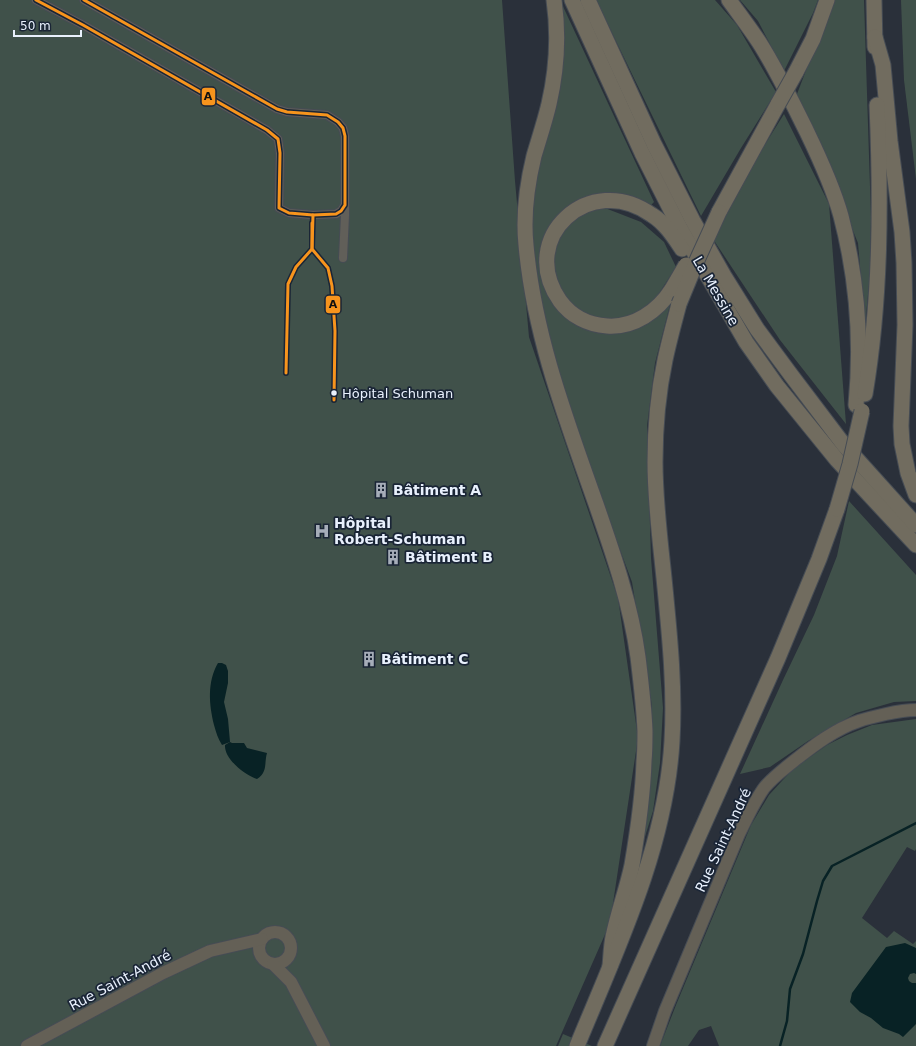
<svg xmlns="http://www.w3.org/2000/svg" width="916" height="1046" font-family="'DejaVu Sans',sans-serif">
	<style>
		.green { fill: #40514a }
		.water { fill: #082225 }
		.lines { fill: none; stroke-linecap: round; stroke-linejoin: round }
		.stream { stroke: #082225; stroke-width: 2.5 }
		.street-casing { stroke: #464c54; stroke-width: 10 }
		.secondary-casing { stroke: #464c54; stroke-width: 14 }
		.highway-casing { stroke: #464c54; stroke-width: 17 }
		.street { stroke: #615f59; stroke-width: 8 }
		.secondary { stroke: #646056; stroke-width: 12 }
		.highway { stroke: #716c5f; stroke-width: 15 }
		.highway-bridge-casing { stroke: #464c54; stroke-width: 17; stroke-linecap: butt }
		.highway-bridge { stroke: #716c5f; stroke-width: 15 }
		.bus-1-casing { stroke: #1a2536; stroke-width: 6 }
		.bus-1 { stroke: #f7941d; stroke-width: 3 }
		.bus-dot { fill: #e9f1fd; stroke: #1a2536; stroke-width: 1.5 }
		.labels { text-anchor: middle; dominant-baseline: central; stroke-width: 3.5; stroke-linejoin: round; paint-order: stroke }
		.bus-label { font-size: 13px; fill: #e9f1fd; stroke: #1a2536; text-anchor: start }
		.street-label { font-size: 14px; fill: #e9f1fd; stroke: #1a2536 }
		.poi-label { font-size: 14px; font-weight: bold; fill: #e9f1fd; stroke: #1a2536; text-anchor: start }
		.line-badge { stroke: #1a2536; stroke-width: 1.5 }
		.pale-badge-label { font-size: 11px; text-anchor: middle; font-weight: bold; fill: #111 }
	</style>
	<rect width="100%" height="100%" fill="#2a303a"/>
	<g class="green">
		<polygon points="0,0 502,0 515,181 529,337 618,598 638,738 610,923 556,1046 0,1046"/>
		<polygon points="560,0 654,202 648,208 632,199 560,214 543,281 548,295 558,309 603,333 671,301 655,363 647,426 651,558 663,708 660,763 653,811 642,846 652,706 632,582 565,402 544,326 531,234 534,180"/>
		<polygon points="596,0 715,0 737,25 776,92 741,148 701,216"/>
		<polygon points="740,0 818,0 813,13 784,71 758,21"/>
		<polygon points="833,0 864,0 871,218 870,274 865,326 858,243 797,94"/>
		<polygon points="901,0 916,0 916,179 904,80"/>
		<polygon points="784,114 829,204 846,424 780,340 713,239 733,196"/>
		<polygon points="605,208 641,222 664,242 676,267 656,298 634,315 615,321 593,319 578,311 564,298 555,279 553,262 556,244 563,229 589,210"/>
		<polygon points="849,501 916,575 916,701 894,702 856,713 808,741 770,767 740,774 783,680 814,615 837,556"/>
		<polygon points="916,719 916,849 915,851 907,847 862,918 887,938 894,931 913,944 916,941 916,1046 719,1046 711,1026 699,1030 688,1046 660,1046 676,1005 751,825 769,795 793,769 827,745 847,735 872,725"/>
		<polygon points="563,1034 592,1046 558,1046"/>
	</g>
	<g class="water">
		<path d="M218 663H222L226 665 228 671V683L224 702 228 719 230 742 222 745C218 739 216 732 214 725 209 704 207 682 218 663Z"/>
		<path d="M230 742 232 743H244L247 748 267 753C264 763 268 772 257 779 245 775 224 759 225 745Z"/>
		<polygon points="905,943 916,948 916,974 914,973 910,974 908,978 909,981 912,983 916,983 916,1024 903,1037 899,1034 883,1028 871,1018 860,1012 850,1002 852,993 886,947"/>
	</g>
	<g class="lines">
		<polyline class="stream" points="780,1046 787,1021 790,989 803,954 817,901 823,881 832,866 916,823"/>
		<g class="street-casing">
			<g id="street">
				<polyline points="36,0 83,25 267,130 278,139 280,153 279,208 289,213 313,215 336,214 341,211 345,205"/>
				<polyline points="84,0 277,109 287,112 327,115 338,122 343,128 345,136 345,215 343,258"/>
			</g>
		</g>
		<g class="secondary-casing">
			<g id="secondary">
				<circle cx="275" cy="948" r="16"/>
				<polyline points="273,964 291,982 324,1046"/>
				<polyline points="27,1046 163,973 210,951 262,939"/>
				<path d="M653 1046 665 1011 739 834C747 818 754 802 764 788 772 778 784 769 794 761 813 746 835 729 859 721 868 718 877 716 886 714 895 712 906 710 916 710"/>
			</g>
		</g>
		<g class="highway-casing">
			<g id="highway">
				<path d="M554 0C559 35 557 69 549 104 545 121 539 139 534 156 527 185 523 216 526 245 534 335 566 419 596 504 613 553 631 605 638 657 641 682 644 706 645 731 645 741 645 751 644 761 643 796 638 830 632 865 627 889 618 912 613 937 611 947 611 956 610 966"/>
				<polyline points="572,0 642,153 680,228 746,342 777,386 837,460 916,545"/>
				<polyline points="588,0 654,144 693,221 724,276 757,329 791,375 844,445 916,525"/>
				<path d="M729 0C739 14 749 27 759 42 777 70 792 102 807 132 820 159 833 187 841 216 857 277 862 342 856 405"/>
				<polyline points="874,0 875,47"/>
				<polyline points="875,37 883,65 890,141 902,232 904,263 905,325 901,426 902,444 908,473 916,495"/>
				<polyline points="796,72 813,39 827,0"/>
				<polyline points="719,212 778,104"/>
				<path d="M672 289C658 311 634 328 607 326 588 325 571 316 560 301 516 238 590 170 652 215 665 223 674 237 682 249"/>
				<path d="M865 394C881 299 881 201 877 105"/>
				<path d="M577 1046C617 949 666 847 672 741 675 690 670 639 665 588 661 546 655 505 655 462 655 429 658 393 665 360 669 341 674 323 679 304"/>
				<polyline points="605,1046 778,658 819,559 837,509"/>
			</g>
		</g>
		<use href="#street" class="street"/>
		<use href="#secondary" class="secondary"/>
		<use href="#highway" class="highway"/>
		<g class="highway-bridge-casing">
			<g id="highway-bridge">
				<polyline points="778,104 796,72"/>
				<polyline points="672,289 686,265"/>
				<polyline points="679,304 698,258 719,212"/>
				<polyline points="837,509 850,464 862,411"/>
			</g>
		</g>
		<use href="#highway-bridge" class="highway-bridge"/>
		<g class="bus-1-casing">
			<g id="bus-1">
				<polyline points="36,0 83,25 267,130 278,139 280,153 279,208 289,213 313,215 336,214 341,211 345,205 345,136 343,128 338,122 327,115 287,112 277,109 84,0"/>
				<polyline points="313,215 312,249 328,268 332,286 335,331 334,400"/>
				<polyline points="286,373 288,284 296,267 312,249 312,223"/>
			</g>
		</g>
		<use href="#bus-1" class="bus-1"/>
	</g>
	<defs>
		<g id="building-bare" transform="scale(1.2)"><path d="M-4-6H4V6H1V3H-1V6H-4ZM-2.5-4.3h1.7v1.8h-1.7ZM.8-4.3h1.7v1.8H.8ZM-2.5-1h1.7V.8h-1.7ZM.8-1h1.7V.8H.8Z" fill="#a6adb9" stroke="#1a2536" stroke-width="2.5" paint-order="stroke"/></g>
		<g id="hospital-bare" transform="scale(1.2)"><path d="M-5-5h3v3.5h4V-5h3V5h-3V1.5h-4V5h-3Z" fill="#a6adb9" stroke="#1a2536" stroke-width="2.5" paint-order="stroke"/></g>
	</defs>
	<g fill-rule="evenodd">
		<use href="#building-bare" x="381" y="490"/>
		<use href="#hospital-bare" x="322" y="531"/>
		<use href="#building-bare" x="393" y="557"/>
		<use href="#building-bare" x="369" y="659"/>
	</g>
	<circle class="bus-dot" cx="334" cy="393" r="3.5"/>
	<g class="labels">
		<g class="bus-label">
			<text x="342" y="393">Hôpital Schuman</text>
		</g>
		<g class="street-label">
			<text transform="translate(716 291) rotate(60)">La Messine</text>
			<text transform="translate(723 840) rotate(-65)">Rue Saint-André</text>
			<text transform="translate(120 980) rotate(-28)">Rue Saint-André</text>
		</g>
		<g class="poi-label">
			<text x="393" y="490">Bâtiment A</text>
			<text x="334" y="523">Hôpital<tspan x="334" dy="16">Robert-Schuman</tspan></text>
			<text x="405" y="557">Bâtiment B</text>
			<text x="381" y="659">Bâtiment C</text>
		</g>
	</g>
	<g class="line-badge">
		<rect x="201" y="87" width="15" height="19" rx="4" fill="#f7941d"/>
		<rect x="325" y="295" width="16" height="19" rx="4" fill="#f7941d"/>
	</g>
	<g class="pale-badge-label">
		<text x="208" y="100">A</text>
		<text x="333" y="308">A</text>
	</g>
	<path d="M14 30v6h67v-6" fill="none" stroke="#e9f1fd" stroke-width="2"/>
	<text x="20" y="30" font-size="12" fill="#e9f1fd" stroke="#1a2536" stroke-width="3" paint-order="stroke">50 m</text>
</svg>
